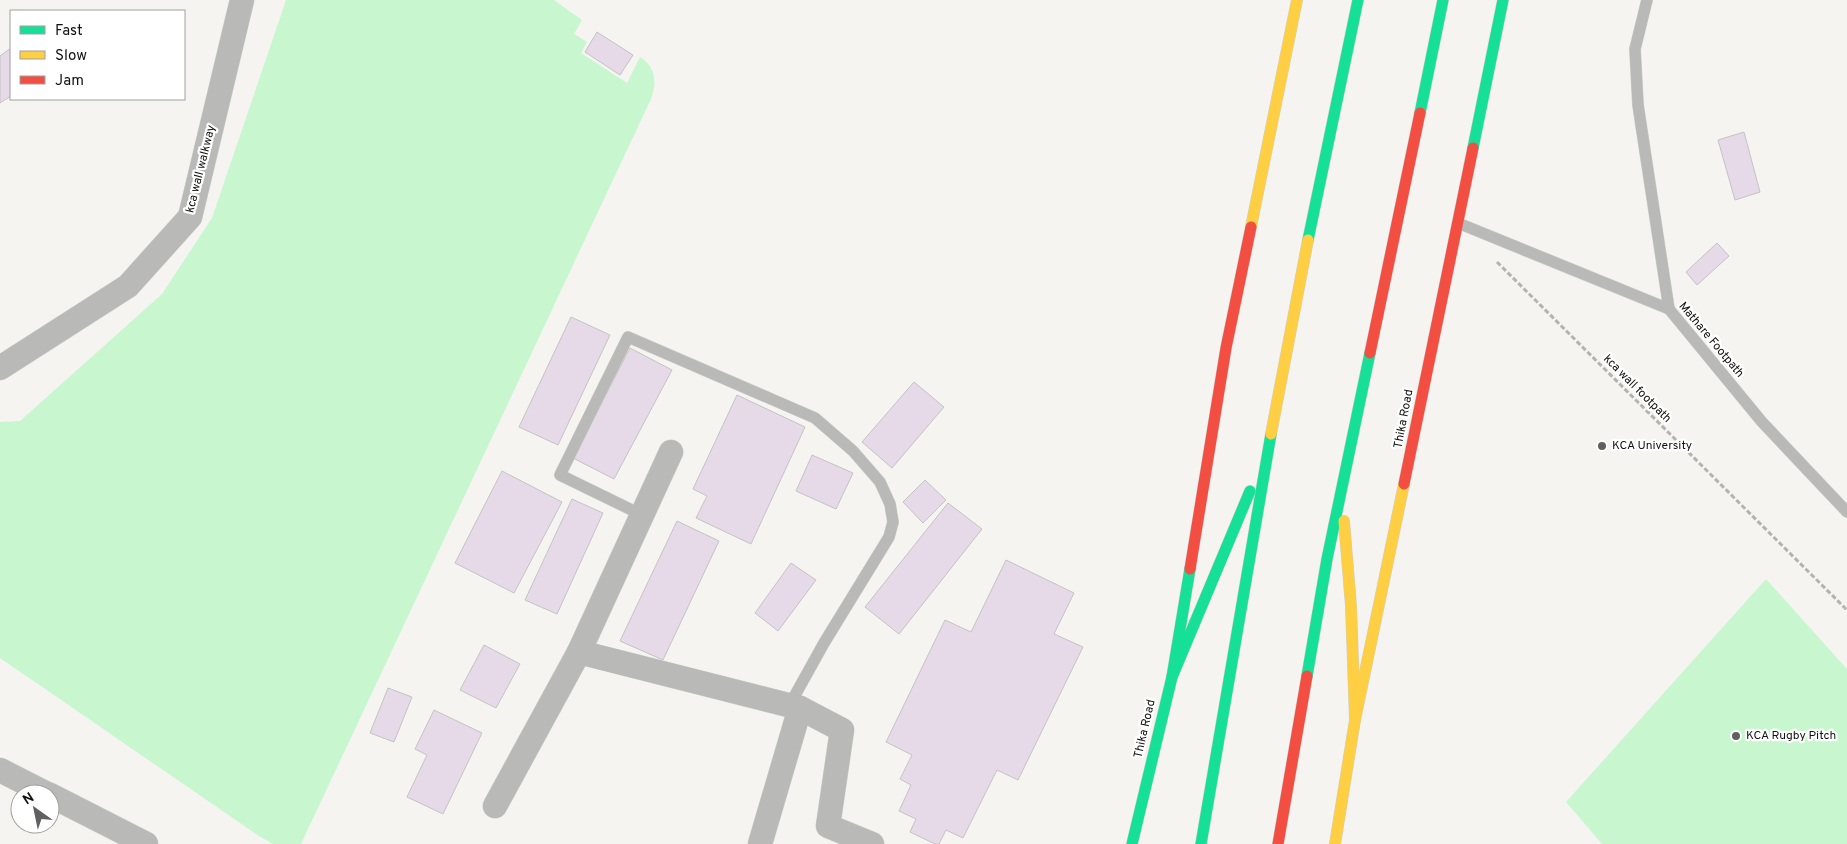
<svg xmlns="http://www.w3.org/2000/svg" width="1847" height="844" font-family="Overpass,sans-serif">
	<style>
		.green { fill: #c8f7cf }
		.building { fill: #e6dae8; stroke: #c4c3c2 }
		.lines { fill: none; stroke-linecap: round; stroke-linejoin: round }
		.lane-casing { stroke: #d0d0ce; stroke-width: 12 }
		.street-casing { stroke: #d0d0ce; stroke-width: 25 }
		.fast-casing { stroke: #d0d0ce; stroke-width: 12 }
		.slow-casing { stroke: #d0d0ce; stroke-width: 12 }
		.jam-casing { stroke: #d0d0ce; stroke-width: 12 }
		.path { stroke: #b4b3b1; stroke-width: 3; stroke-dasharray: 5 2.5; stroke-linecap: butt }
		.lane { stroke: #b9b9b8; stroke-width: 11 }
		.street { stroke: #b9b9b8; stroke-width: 24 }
		.fast { stroke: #16e098; stroke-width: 11 }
		.slow { stroke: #ffcf43; stroke-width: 11 }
		.jam { stroke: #f24e42; stroke-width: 11 }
		.poi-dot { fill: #61605e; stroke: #fff; stroke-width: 2 }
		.labels { text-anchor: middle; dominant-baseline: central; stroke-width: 4.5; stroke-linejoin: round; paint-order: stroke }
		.street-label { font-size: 12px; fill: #11110f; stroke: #fff }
		.poi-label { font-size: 12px; fill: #11110f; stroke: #fff; text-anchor: start }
	</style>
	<rect width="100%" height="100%" fill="#f5f4f1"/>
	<g class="green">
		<path d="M286 0H554L582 20 574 34 587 42 581 53 627 83 640 57C656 67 657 82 651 99L301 844H273L259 836 0 658V422L20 421 162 294 212 218Z"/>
		<polygon points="1766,579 1847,669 1847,844 1602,844 1566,802"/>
	</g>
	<g class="building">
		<polygon points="597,32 633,55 620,75 585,52"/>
		<polygon points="11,48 11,96 0,103 0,56"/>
		<polygon points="1744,132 1760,192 1735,200 1718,140"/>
		<polygon points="1717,243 1729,256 1697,285 1686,272"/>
		<polygon points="571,317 610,335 558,445 519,427"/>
		<polygon points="630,348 672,370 614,479 573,458"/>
		<polygon points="914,382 944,407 892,468 862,442"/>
		<polygon points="737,395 805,427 751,544 696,518 707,496 693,489"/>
		<polygon points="812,455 853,473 836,509 796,491"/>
		<polygon points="502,471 562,502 514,593 455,563"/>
		<polygon points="925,480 946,500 923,523 903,502"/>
		<polygon points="572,499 603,513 557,614 525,600"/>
		<polygon points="948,503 982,529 899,634 865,607"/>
		<polygon points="677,521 719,541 663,660 620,641"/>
		<polygon points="1006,560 1074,593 1054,634 1083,647 1018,780 997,770 963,838 946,830 939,844 935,844 910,832 916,819 899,811 911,785 900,779 912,755 886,742 945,620 971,632"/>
		<polygon points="791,563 816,580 778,631 755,613"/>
		<polygon points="484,645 520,664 496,708 460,690"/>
		<polygon points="388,688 412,697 394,742 370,733"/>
		<polygon points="434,710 482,733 443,814 407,797 427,755 415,749"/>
	</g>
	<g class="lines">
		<g class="lane-casing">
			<g id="lane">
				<polyline points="1647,0 1635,49 1638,105 1669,309"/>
				<polyline points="1458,223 1669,309 1762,422 1847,512"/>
				<polyline points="642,515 560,475 628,337 815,418 853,451 880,482 890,504 893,522 889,537 824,643 789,706"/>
			</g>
		</g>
		<g class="street-casing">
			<g id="street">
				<polyline points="0,368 128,286 190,217 242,0"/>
				<polyline points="671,452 579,652 800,708 760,844"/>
				<polyline points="800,708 842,730 828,826 872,844"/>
				<polyline points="0,770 47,794"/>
				<polyline points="50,795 146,844"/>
				<polyline points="495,806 579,652"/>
			</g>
		</g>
		<g class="fast-casing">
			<g id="fast">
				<polyline points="1420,113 1443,0"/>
				<polyline points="1473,148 1503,0"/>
				<polyline points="1308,240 1358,0"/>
				<polyline points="1307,676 1327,559 1370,353"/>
				<polyline points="1172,677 1250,491"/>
				<polyline points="1132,844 1172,677 1190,569"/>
				<polyline points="1201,844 1271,434"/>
			</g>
		</g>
		<g class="slow-casing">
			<g id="slow">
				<polyline points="1251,227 1297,0"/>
				<polyline points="1271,434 1308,240"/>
				<polyline points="1344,521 1351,606 1355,720"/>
				<polyline points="1335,844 1355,720 1404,484"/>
			</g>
		</g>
		<g class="jam-casing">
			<g id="jam">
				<polyline points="1370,353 1420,113"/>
				<polyline points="1404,484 1473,148"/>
				<polyline points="1190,569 1226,348 1251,227"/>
				<polyline points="1278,844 1307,676"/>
			</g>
		</g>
		<polyline class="path" points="1497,262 1847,610"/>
		<use href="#lane" class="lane"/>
		<use href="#street" class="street"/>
		<use href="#fast" class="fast"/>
		<use href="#slow" class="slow"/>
		<use href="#jam" class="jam"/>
	</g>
	<g class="poi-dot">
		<circle cx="1602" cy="446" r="5"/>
		<circle cx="1736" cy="736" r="5"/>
	</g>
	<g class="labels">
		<g class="street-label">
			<text transform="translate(201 169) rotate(-76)">kca wall walkway</text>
			<text transform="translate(1711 340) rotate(50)">Mathare Footpath</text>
			<text transform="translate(1637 389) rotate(45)">kca wall footpath</text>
			<text transform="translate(1404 419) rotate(-79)">Thika Road</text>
			<text transform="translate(1145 729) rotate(-77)">Thika Road</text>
		</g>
		<g class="poi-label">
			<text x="1612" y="446">KCA University</text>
			<text x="1746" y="736">KCA Rugby Pitch</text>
		</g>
	</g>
	<rect x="10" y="10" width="175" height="90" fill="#ffffff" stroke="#a0a09f"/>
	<rect x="20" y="26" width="25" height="8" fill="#16e098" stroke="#a0a09f"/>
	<text x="55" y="35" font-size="15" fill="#11110f">Fast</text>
	<rect x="20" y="51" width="25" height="8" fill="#ffcf43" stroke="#a0a09f"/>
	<text x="55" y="60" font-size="15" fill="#11110f">Slow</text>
	<rect x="20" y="76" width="25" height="8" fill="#f24e42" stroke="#a0a09f"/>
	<text x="55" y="85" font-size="15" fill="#11110f">Jam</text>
	<g transform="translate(35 809) rotate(327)"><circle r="24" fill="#ffffff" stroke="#a0a09f"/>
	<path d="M0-4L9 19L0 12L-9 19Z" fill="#61605e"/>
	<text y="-8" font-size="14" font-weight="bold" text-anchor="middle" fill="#11110f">N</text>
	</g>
</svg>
